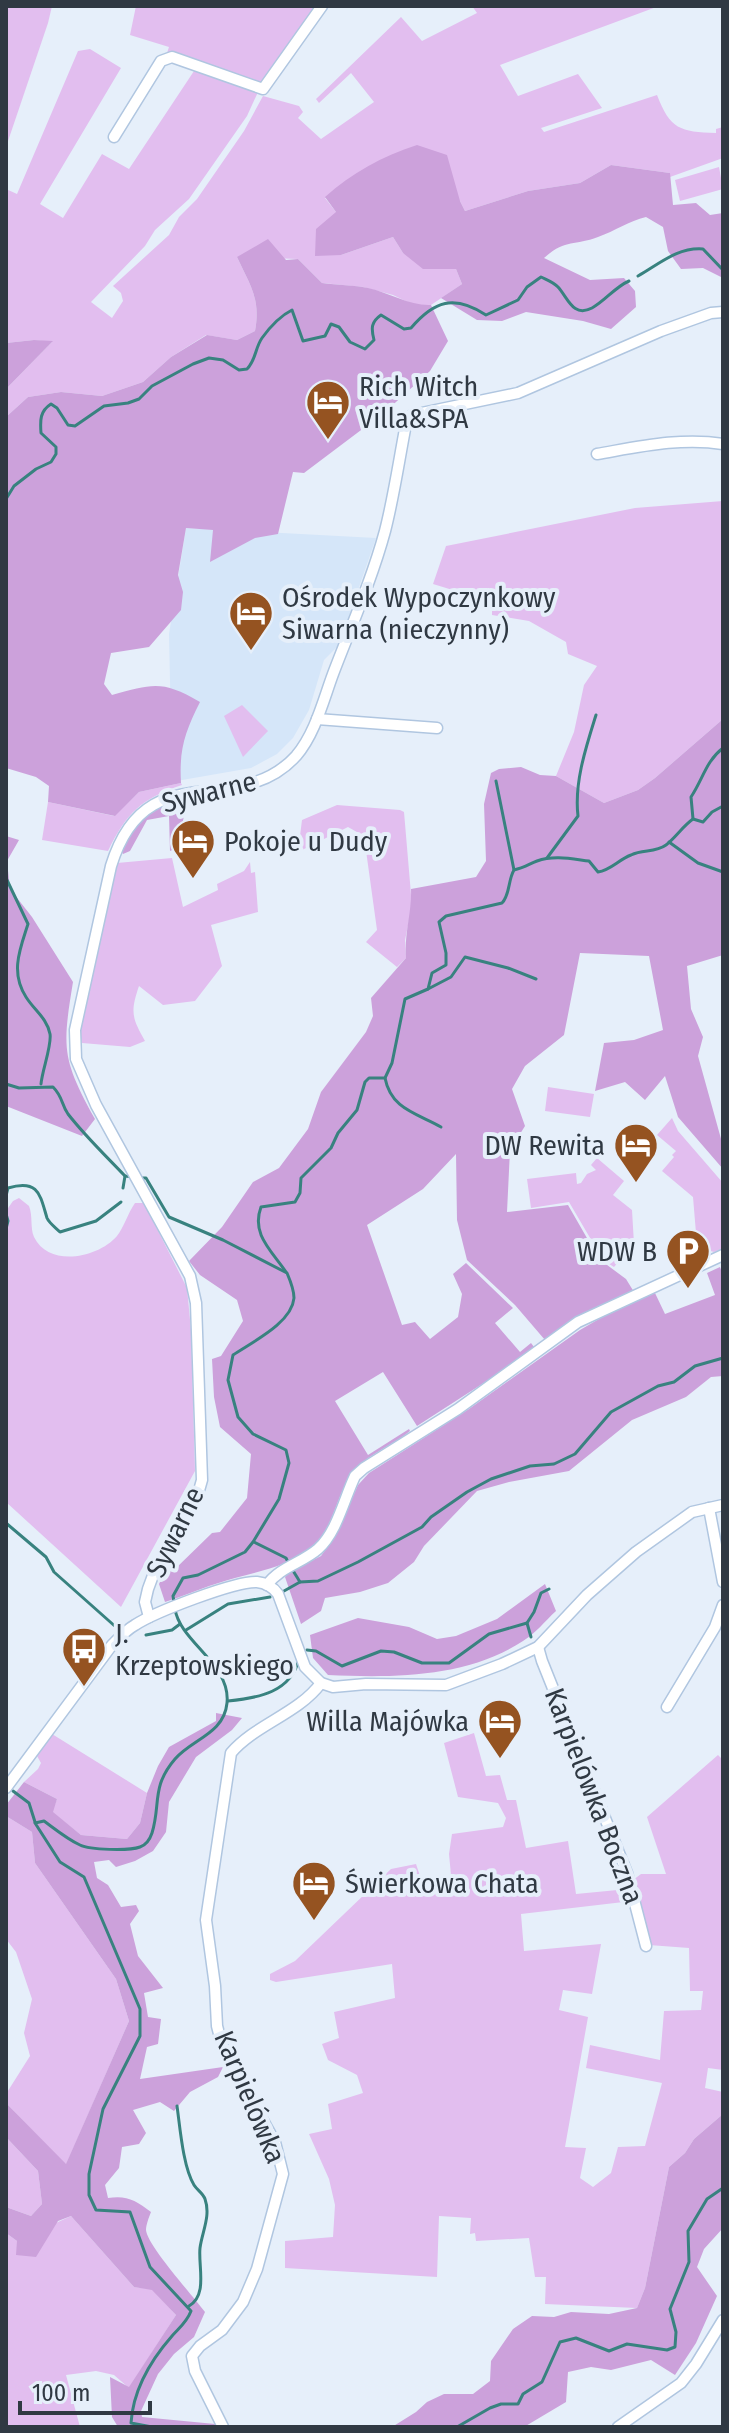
<svg xmlns="http://www.w3.org/2000/svg" width="729" height="2433" font-family="'Fira Sans Condensed',sans-serif">
	<style>
		.built { fill: #d5e6f9 }
		.green { fill: #e2beef }
		.forest { fill: #cca1db }
		.lines { fill: none; stroke-linecap: round; stroke-linejoin: round }
		.stream { stroke: #38827f; stroke-width: 3 }
		.street-casing { stroke: #b0c6e0; stroke-width: 13 }
		.street { stroke: #fff; stroke-width: 10 }
		.labels { text-anchor: middle; dominant-baseline: central; stroke-width: 8; stroke-linejoin: round; paint-order: stroke }
		.poi-label { font-size: 28px; fill: #303943; stroke: #e6effa; text-anchor: start }
		.street-label { font-size: 28px; fill: #303943; stroke: #e6effa }
	</style>
	<rect width="100%" height="100%" fill="#e6effa"/>
	<polygon class="built" points="186,528 376,538 339,645 324,660 309,710 293,738 277,754 251,768 165,783 171,728 169,634"/>
	<g class="green">
		<polygon points="6,6 52,6 48,23 6,147"/>
		<polygon points="136,6 316,6 265,80 259,84 167,53 169,47 130,35"/>
		<path d="M472 6H659L500 65 518 96 578 74 602 108 541 128 544 132 657 95C670 129 680 132 716 133V129L723 127V158L670 177V173L611 165 580 183 528 191 465 211 460 201 325 198 336 212 341 255 393 237 403 253 456 269 462 284 431 305 416 306 393 295 363 287 322 283 298 259 237 257C250 285 261 299 255 331L237 340 206 335 171 357 143 382 102 396 61 392 28 397 6 417V389L52 342 34 340 6 343V189L17 194 78 51 90 49 121 68 40 204 63 218 102 154 129 169 196 68 258 92 247 116 189 199 155 230 145 246 91 302 112 318 123 301 121 293 113 286 169 235 179 217 197 199 244 131 263 96 299 106 303 112 298 118 321 139 374 102 351 73 319 103 316 99 401 17 422 41 477 13Z"/>
		<polygon points="719,167 723,189 680,201 675,180"/>
		<polygon points="723,501 723,719 655,778 638,790 604,803 556,776 574,732 584,685 597,666 568,654 566,642 529,621 492,615 492,602 433,584 446,546 635,508"/>
		<polygon points="242,705 268,731 243,757 224,716"/>
		<path d="M181 783 182 785C141 799 127 812 108 851L42 840 48 802 114 816 139 792Z"/>
		<polygon points="337,805 400,810 404,812 412,906 405,940 406,958 397,967 366,942 377,930 364,836 348,827 298,852 302,820"/>
		<path d="M172 858 183 907 218 890 217 884 244 871 250 862 251 873 255 872 258 912 211 925 222 966 195 1001 163 1005 139 986C130 1012 132 1018 145 1041L130 1047 82 1043C74 1017 109 897 117 863Z"/>
		<polygon points="548,1087 594,1094 590,1117 545,1111"/>
		<polygon points="672,1118 678,1131 723,1183 723,1248 714,1252 704,1249 696,1233 693,1197 662,1171 674,1157 672,1155 676,1151 657,1135"/>
		<polygon points="597,1158 624,1181 613,1195 632,1210 634,1244 614,1267 603,1260 569,1202 531,1208 527,1179 576,1173 577,1184 581,1183 587,1174 596,1170 591,1165"/>
		<path d="M19 1198 29 1206C33 1216 30 1228 34 1237 49 1268 98 1258 117 1236 124 1227 128 1213 135 1203H144L187 1288 191 1330 195 1471 121 1607 6 1502V1211L13 1201Z"/>
		<polygon points="474,1733 486,1776 500,1775 507,1800 516,1800 526,1848 568,1841 576,1894 628,1889 632,1901 521,1914 524,1951 601,1944 592,1994 563,1990 559,2010 588,2017 565,2147 586,2148 580,2178 593,2187 611,2173 618,2147 645,2146 662,2083 586,2068 590,2045 660,2060 664,2011 701,2010 703,1991 690,1991 689,1948 649,1945 633,1880 641,1874 666,1874 647,1817 718,1755 723,1760 723,2070 708,2068 705,2088 723,2092 723,2114 694,2139 685,2153 669,2167 645,2288 637,2308 545,2304 546,2277 535,2277 529,2238 476,2241 475,2233 470,2234 471,2218 439,2216 437,2277 285,2268 285,2241 333,2237 335,2205 329,2179 309,2134 332,2129 328,2104 363,2093 357,2075 328,2060 322,2044 339,2038 334,2012 395,1998 392,1964 276,1982 270,1980 270,1974 295,1961 391,1869 416,1864 426,1894 433,1895 436,1882 451,1875 449,1854 452,1834 503,1827 506,1818 498,1803 458,1797 444,1743"/>
		<polygon points="52,1734 147,1793 140,1823 127,1839 81,1835 52,1812 57,1799 24,1782 38,1769 41,1763 37,1756"/>
		<polygon points="6,1816 32,1832 35,1863 116,1979 129,2021 66,2165 6,2103 6,2094 30,2056 24,2033 32,1999 16,1952 6,1939"/>
		<polygon points="6,2137 38,2171 42,2204 31,2216 6,2207"/>
		<polygon points="71,2216 134,2287 152,2289 176,2315 129,2388 114,2375 96,2371 66,2375 80,2427 6,2427 6,2233 17,2241"/>
	</g>
	<g class="forest">
		<path d="M417 145 447 155 460 201 465 211 528 191 580 183 611 165 670 173 673 205 696 203 710 215 723 213V278L703 268 681 269 668 251 663 227 646 217C629 221 615 231 598 237 574 246 565 239 544 258L590 280 624 278 635 291 636 307 611 329 583 321 526 312 502 321 477 320 441 298 462 284 456 269H423L403 253 393 237 341 255 315 256 316 229 336 212 325 197C352 173 382 156 417 145Z"/>
		<path d="M268 239 286 260 298 259 322 283C338 285 354 285 368 288 390 293 410 306 431 305L448 341 430 371 385 412 304 473 293 472 278 534 255 538 210 562 213 530 186 528 178 575 183 592 181 610 149 647 111 653 104 684 112 695C153 684 162 680 200 702 185 732 179 749 181 783L139 792 115 816 48 802 49 786 36 777 6 768V417L28 397 61 392 102 396 143 382 171 357 207 335 237 340 255 331C261 299 250 285 237 257Z"/>
		<polygon points="34,340 53,341 6,389 6,343"/>
		<path d="M723 719V955L687 966 691 1009 703 1037 698 1056 723 1146V1169L678 1117 665 1076 645 1100 625 1082 595 1091 604 1043 634 1040 663 1030 649 956 580 953 564 1035 525 1066 512 1089 525 1126 510 1150 507 1212 568 1205 599 1259 626 1279 634 1292 576 1318 545 1340 515 1305 467 1260 457 1220 456 1154 423 1189 367 1225 402 1325 415 1322 430 1339 458 1317 462 1294 453 1274 466 1263 513 1308 495 1323 520 1352 531 1343 534 1347 516 1362 417 1426 383 1372 335 1401 368 1455 409 1429 410 1431C392 1446 365 1455 351 1475 336 1497 334 1526 314 1545 290 1566 264 1570 235 1578 212 1584 189 1594 165 1602L159 1584 167 1568 174 1570 212 1533 220 1532 247 1498 251 1454 220 1427 214 1397 212 1359 221 1356 243 1321 237 1300 200 1275 189 1261 222 1227 253 1182 279 1168 308 1129 321 1092 366 1032 373 1016 371 998 406 958C404 934 412 912 411 889L476 877 486 861 484 804 491 773 499 769 521 767 540 775 556 776 604 803 638 790 655 778Z"/>
		<path d="M201 795 204 802 186 807 182 825 183 845 170 851 169 816 147 820 130 851 123 854 121 850C140 812 162 804 201 795Z"/>
		<path d="M6 836 19 840 7 861 10 889 32 917 73 982C62 1049 62 1059 95 1119L82 1136 6 1106Z"/>
		<polygon points="720,1267 723,1275 723,1376 711,1377 686,1397 632,1420 569,1471 509,1482 477,1491 424,1546 414,1562 388,1583 360,1592 325,1598 321,1611 301,1624 285,1577 289,1572 321,1556 335,1536 358,1485 369,1473 469,1409 580,1330 611,1312 655,1293 665,1314 715,1295 707,1273"/>
		<path d="M545 1584 556 1611C545 1621 535 1634 523 1641 467 1678 392 1678 328 1675L313 1658 310 1635 358 1618 409 1627 437 1639 456 1636 497 1619Z"/>
		<path d="M216 1713 242 1718 232 1730 196 1757 169 1802 166 1832 153 1851 135 1861 116 1867 109 1860 94 1862 97 1878 108 1885 121 1907 136 1905 139 1911 130 1924 138 1956 163 1988 144 1993 148 2017 161 2019 158 2044 147 2047 140 2079 223 2067 218 2077 190 2092 174 2111 160 2102 133 2110 146 2133 139 2144 122 2147 119 2168 105 2185 108 2198C126 2195 136 2200 151 2212 149 2217 146 2225 146 2230 147 2245 193 2296 205 2312L194 2337 174 2354 158 2374 141 2411 142 2417 215 2424 216 2427H118L112 2417 110 2377 129 2387 176 2315 152 2290 134 2287 71 2216 58 2221 36 2257 16 2255 17 2241 6 2233V2207L31 2216 42 2204 38 2171 6 2137V2103L66 2164 129 2021 116 1979 35 1863 32 1832 6 1816V1805L24 1782 57 1799 53 1812 81 1835 127 1839 140 1823 147 1793 158 1766 169 1747 216 1721Z"/>
		<polygon points="723,2114 723,2228 704,2249 697,2267 717,2296 696,2343 675,2375 651,2360 611,2370 591,2367 568,2372 566,2402 524,2427 392,2427 416,2412 427,2402 444,2394 473,2394 490,2381 491,2361 513,2329 532,2316 554,2317 571,2312 609,2314 637,2308 645,2288 669,2167 685,2153 694,2139"/>
	</g>
	<g class="lines">
		<g class="stream">
			<path d="M638 276C658 265 677 247 703 249L723 270"/>
			<path d="M6 499 14 486 36 469 51 462 56 454V447L41 433C40 420 40 411 51 404L57 408 68 425 75 426 104 406 128 403 139 399 152 386 193 364 209 358 223 360 239 370 247 369C256 360 255 348 262 338 270 327 280 316 292 310L303 341 325 336 331 324 339 327 350 342 365 349 374 340C371 328 371 322 381 315L404 329 411 328C434 301 454 294 486 315L518 300 527 287 541 277C547 280 553 282 558 287 568 298 573 318 592 308 605 301 615 287 629 281"/>
			<polyline points="496,781 514,870"/>
			<path d="M693 819 691 797C703 779 706 761 723 748"/>
			<polyline points="669,842 698,863 723,872"/>
			<path d="M547 858 578 816C574 783 586 747 596 715"/>
			<path d="M6 878 28 924C20 949 10 972 26 997 34 1010 47 1018 50 1034 52 1045 42 1071 41 1084"/>
			<polyline points="428,989 451,977 465,957 508,968 536,979"/>
			<path d="M385 1078C391 1109 416 1113 441 1127"/>
			<path d="M6 1084 19 1088 53 1087C63 1097 61 1104 68 1114 85 1136 106 1156 125 1176L133 1177"/>
			<path d="M140 1178H146L169 1217 223 1240 287 1273C290 1280 294 1289 294 1298 292 1323 252 1342 233 1355L228 1380 238 1417 253 1434 286 1450 289 1463 279 1499 253 1542 245 1552 198 1575 183 1578 173 1596 174 1602"/>
			<polyline points="123,1188 125,1176"/>
			<path d="M6 1196 8 1188C39 1179 40 1195 47 1218 49 1223 56 1228 60 1232L96 1221 121 1202"/>
			<polyline points="6,1214 8,1221 6,1229"/>
			<path d="M286 1272C271 1250 251 1234 261 1207L295 1202 300 1193 301 1178 331 1148 338 1133 357 1110 365 1082 369 1078H385L392 1063 405 999 428 989 432 973 446 965V953L439 922 446 916 502 903C510 895 508 880 514 870 524 868 529 864 537 861 554 855 572 859 589 861L598 872C611 870 618 860 631 855 643 849 655 853 666 845 676 837 683 826 693 819L703 822 712 812 723 806"/>
			<polyline points="6,1523 46,1557 54,1572 117,1628"/>
			<polyline points="254,1542 286,1558 288,1562"/>
			<polyline points="292,1569 300,1582"/>
			<polyline points="284,1591 300,1582 318,1581 358,1562 422,1527 431,1517 467,1492 491,1479 530,1466 554,1464 575,1454 611,1412 658,1386 674,1382 695,1366 723,1358"/>
			<polyline points="527,1623 531,1637"/>
			<polyline points="186,1630 228,1604 270,1597"/>
			<polyline points="146,1635 172,1630 180,1624"/>
			<polyline points="307,1650 316,1651 342,1666 381,1651 394,1652 422,1663 449,1663 489,1634 527,1623 534,1612 541,1593 549,1589"/>
			<path d="M228 1701C259 1698 291 1692 299 1659"/>
			<polyline points="13,1791 29,1803 35,1822"/>
			<path d="M177 2106C180 2127 183 2167 194 2185 197 2190 203 2193 205 2199 211 2216 202 2232 200 2248 198 2266 208 2295 189 2306"/>
			<path d="M152 2427 131 2423C133 2391 151 2360 172 2336 179 2328 187 2322 191 2311L150 2267 130 2212 96 2210 89 2195V2174L103 2109 140 2036V2009L84 1877 60 1862 35 1823 44 1821C55 1829 67 1839 80 1845 90 1850 129 1851 140 1847 146 1845 150 1839 152 1833 161 1804 151 1787 175 1759 192 1739 224 1734 227 1703 231 1664 180 1642 175 1609"/>
			<polyline points="457,2427 490,2408 501,2404 518,2404 523,2394 542,2382 560,2342 576,2338 609,2351 627,2344 667,2350 675,2347 676,2332 670,2309 689,2262 688,2231 707,2199 723,2188"/>
		</g>
		<g class="street-casing">
			<g id="street">
				<polyline points="114,137 161,61 172,57 263,89 322,6"/>
				<path d="M597 454C638 447 681 437 723 444"/>
				<polyline points="317,719 437,728"/>
				<polyline points="709,1508 723,1582"/>
				<path d="M267 1585C280 1567 302 1563 318 1549 337 1532 344 1499 355 1476L364 1468 458 1409 578 1322 723 1255"/>
				<path d="M149 1617 145 1602 148 1589 155 1570 196 1501 202 1480 196 1303 190 1276 96 1105 76 1059 75 1030 111 866C146 751 237 821 296 756 315 734 323 701 333 674 351 627 372 579 385 531 394 496 399 460 406 424L412 415 518 393 661 331 711 313 723 312"/>
				<polyline points="538,1647 542,1661 627,1873 646,1946"/>
				<polyline points="667,1707 715,1627 723,1605"/>
				<path d="M6 1788 112 1645C119 1638 126 1630 135 1625 155 1612 235 1581 257 1582 266 1583 273 1587 278 1594L305 1667 321 1683 333 1687 366 1684 446 1685 502 1664 538 1647 587 1595 636 1552 692 1512 723 1505"/>
				<path d="M223 2427 195 2371 192 2356 200 2346 222 2330 243 2302 257 2269 283 2174 275 2142 223 2049 217 2026 215 1986 206 1920 231 1753C256 1724 298 1714 321 1683"/>
				<polyline points="618,2427 681,2383 696,2364 723,2320"/>
			</g>
		</g>
		<use href="#street" class="street"/>
	</g>
	<defs>
		<g id="hotel-pin" transform="scale(2.3)"><path d="M0 17L-7.5 6A9.5 9.5 0 1 1 7.5 6Z" fill="#955321" stroke="#e6effa"/><path d="M-6-4.5h1.5V1H6V5H4.5V3h-9V5H-6ZM-4 0a1.8 1.8 0 1 1 3.6 0ZM.5 0V-2.5h3Q6-2.5 6 0Z" fill="#fff"/></g>
		<g id="parking-pin" transform="scale(2.3)"><path d="M0 17L-7.5 6A9.5 9.5 0 1 1 7.5 6Z" fill="#955321" stroke="#e6effa"/><path d="M-3.5-5.5H1a3.5 3.5 0 0 1 0 7H-1V5.5H-3.5ZM-1-3.4V-.6H.8a1.4 1.4 0 0 0 0-2.8Z" fill="#fff"/></g>
		<g id="bus-pin" transform="scale(2.3)"><path d="M0 17L-7.5 6A9.5 9.5 0 1 1 7.5 6Z" fill="#955321" stroke="#e6effa"/><path d="M-5-6H5V4H4V6H2V4H-2V6H-4V4H-5ZM-3.5-4V0h7V-4ZM-3.5 1.2v1.5H-2V1.2ZM2 1.2v1.5H3.5V1.2Z" fill="#fff"/></g>
	</defs>
	<g fill-rule="evenodd">
		<use href="#hotel-pin" x="328" y="402"/>
		<use href="#hotel-pin" x="251" y="613"/>
		<use href="#hotel-pin" x="193" y="841"/>
		<use href="#hotel-pin" x="636" y="1145"/>
		<use href="#parking-pin" x="688" y="1251"/>
		<use href="#bus-pin" x="84" y="1649"/>
		<use href="#hotel-pin" x="500" y="1721"/>
		<use href="#hotel-pin" x="314" y="1883"/>
	</g>
	<g class="labels">
		<g class="poi-label">
			<text x="359" y="386">Rich Witch<tspan x="359" dy="32">Villa&amp;SPA</tspan></text>
			<text x="282" y="597">Ośrodek Wypoczynkowy<tspan x="282" dy="32">Siwarna (nieczynny)</tspan></text>
			<text x="224" y="841">Pokoje u Dudy</text>
			<text x="605" y="1145" text-anchor="end">DW Rewita</text>
			<text x="657" y="1251" text-anchor="end">WDW B</text>
			<text x="115" y="1633">J.<tspan x="115" dy="32">Krzeptowskiego</tspan></text>
			<text x="469" y="1721" text-anchor="end">Willa Majówka</text>
			<text x="345" y="1883">Świerkowa Chata</text>
		</g>
		<g class="street-label">
			<text transform="translate(209 792) rotate(-14)">Sywarne</text>
			<text transform="translate(175 1532) rotate(-64)">Sywarne</text>
			<text transform="translate(594 1796) rotate(69)">Karpielówka Boczna</text>
			<text transform="translate(250 2097) rotate(67)">Karpielówka</text>
		</g>
	</g>
	<rect width="729" height="2433" fill="none" stroke="#303943" stroke-width="16"/>
	<path d="M20 2401v12h130v-12" fill="none" stroke="#303943" stroke-width="4"/>
	<text x="32" y="2401" font-size="24" fill="#303943" stroke="#e6effa" stroke-width="6" paint-order="stroke">100 m</text>
</svg>
